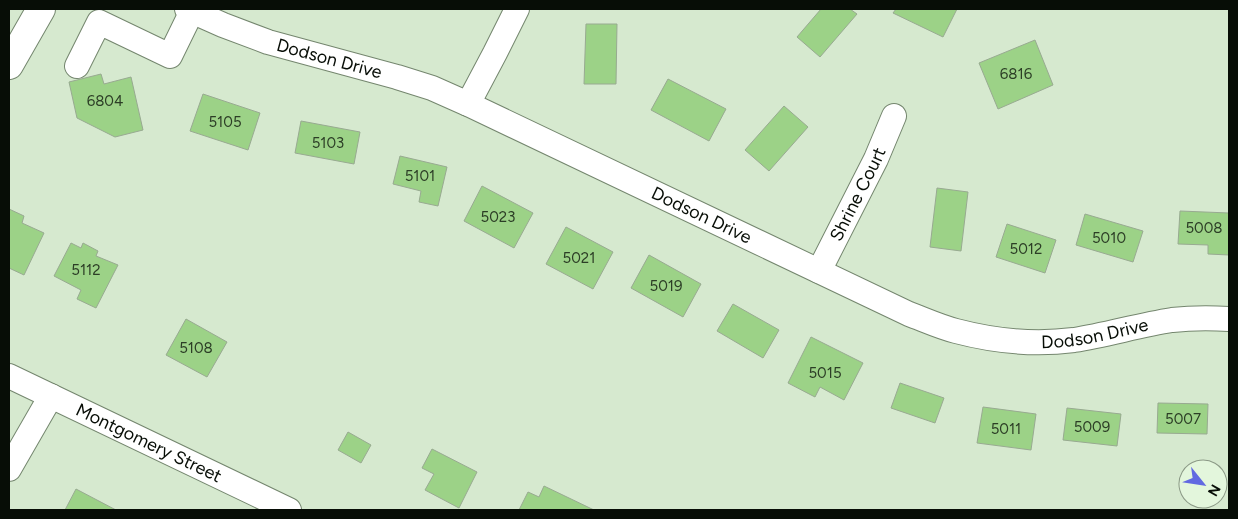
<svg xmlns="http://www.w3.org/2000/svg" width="1238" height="519" font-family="Figtree,sans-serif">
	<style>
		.building { fill: #9cd287; stroke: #98aa91 }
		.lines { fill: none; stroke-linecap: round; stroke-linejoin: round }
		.minor-casing { stroke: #74866e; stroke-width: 26 }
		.major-casing { stroke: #74866e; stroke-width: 30 }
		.minor { stroke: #fff; stroke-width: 24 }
		.major { stroke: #fff; stroke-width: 28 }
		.labels { text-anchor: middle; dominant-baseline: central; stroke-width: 5; stroke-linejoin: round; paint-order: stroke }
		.number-label { font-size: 15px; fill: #2c3e26 }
		.street-label { font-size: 18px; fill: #070d06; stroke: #e3f6dc }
	</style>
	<rect width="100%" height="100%" fill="#d6e9cf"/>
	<g class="building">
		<polygon points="821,9 850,9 857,14 820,57 797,37"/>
		<polygon points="896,9 957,9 943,37 893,13"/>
		<polygon points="586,24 617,24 616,84 584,84"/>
		<polygon points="1035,40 1053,85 998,109 979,63"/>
		<polygon points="101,74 104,84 131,77 143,130 115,137 77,118 69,82"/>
		<polygon points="668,79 726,109 709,141 651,110"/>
		<polygon points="203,94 260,113 248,150 190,131"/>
		<polygon points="784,106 808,127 769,171 745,150"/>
		<polygon points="301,121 360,132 354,164 295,153"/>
		<polygon points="400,156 447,167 438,206 419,202 421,191 393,184"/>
		<polygon points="482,186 533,213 514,248 464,221"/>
		<polygon points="937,188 968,192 961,251 930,247"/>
		<polygon points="9,209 24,216 22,223 44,233 24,275 9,268"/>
		<polygon points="1180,211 1229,213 1229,255 1208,254 1208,245 1178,244"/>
		<polygon points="1085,214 1143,231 1133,262 1076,245"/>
		<polygon points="1007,224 1056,240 1045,273 996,257"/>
		<polygon points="566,227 613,252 593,289 546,264"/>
		<polygon points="71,243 81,248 83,243 98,251 96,256 118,265 96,308 77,299 81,290 54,276"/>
		<polygon points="649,255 701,284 683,317 631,288"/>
		<polygon points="733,304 779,330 763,358 717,331"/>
		<polygon points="186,319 227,342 207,377 166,355"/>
		<polygon points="811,337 863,363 844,400 820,387 815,397 788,383"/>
		<polygon points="900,383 944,398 935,423 891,408"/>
		<polygon points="1158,403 1208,404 1207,434 1157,433"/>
		<polygon points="983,407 1036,414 1031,450 977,443"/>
		<polygon points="1067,408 1121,414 1117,446 1063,440"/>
		<polygon points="348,432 371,445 361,463 338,450"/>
		<polygon points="432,449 477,472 459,508 425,490 434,474 422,468"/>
		<polygon points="544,486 594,510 519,510 528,492 539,497"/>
		<polygon points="76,489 116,510 65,510"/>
	</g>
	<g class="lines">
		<g class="minor-casing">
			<g id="minor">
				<path id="s1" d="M187 9 223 25 268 42 397 77 432 88 468 104 909 314C925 320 940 327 956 331 994 341 1035 345 1074 340 1107 335 1139 325 1172 320 1191 318 1210 318 1229 319"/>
				<polyline points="77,66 99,22 170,56 192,11"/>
				<polyline points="468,104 495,53 517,9"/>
				<path id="s2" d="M819 271 876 159 894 116"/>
				<path id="s3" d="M9 376 289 510"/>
				<polyline points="9,469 51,396"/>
			</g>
		</g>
		<g class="major-casing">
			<polyline id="major" points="9,65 41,9"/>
		</g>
		<use href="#minor" class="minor"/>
		<use href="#major" class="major"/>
	</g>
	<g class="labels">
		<g class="number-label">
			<text x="1016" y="74">6816</text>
			<text x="105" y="101">6804</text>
			<text x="225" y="122">5105</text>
			<text x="328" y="143">5103</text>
			<text x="420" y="176">5101</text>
			<text x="498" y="217">5023</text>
			<text x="1204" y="228">5008</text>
			<text x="1109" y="238">5010</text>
			<text x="1026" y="249">5012</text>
			<text x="579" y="258">5021</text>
			<text x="86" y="270">5112</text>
			<text x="666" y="286">5019</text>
			<text x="196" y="348">5108</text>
			<text x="825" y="373">5015</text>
			<text x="1183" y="419">5007</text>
			<text x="1092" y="427">5009</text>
			<text x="1006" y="429">5011</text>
		</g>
		<g class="street-label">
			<text stroke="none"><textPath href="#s1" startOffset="151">Dodson Drive</textPath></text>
			<text stroke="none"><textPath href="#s2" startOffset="86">Shrine Court</textPath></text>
			<text stroke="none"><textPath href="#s1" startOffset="556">Dodson Drive</textPath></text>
			<text stroke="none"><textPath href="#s1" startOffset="976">Dodson Drive</textPath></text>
			<text stroke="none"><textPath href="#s3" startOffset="155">Montgomery Street</textPath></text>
		</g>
	</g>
	<rect width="1238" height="519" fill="none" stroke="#070d06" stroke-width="20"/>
	<g transform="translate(1203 484) rotate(120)"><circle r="24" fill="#e3f6dc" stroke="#8b9986"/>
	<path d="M0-4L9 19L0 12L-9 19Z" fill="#6169e1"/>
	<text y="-8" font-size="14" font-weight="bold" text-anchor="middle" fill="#070d06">N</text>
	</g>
</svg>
